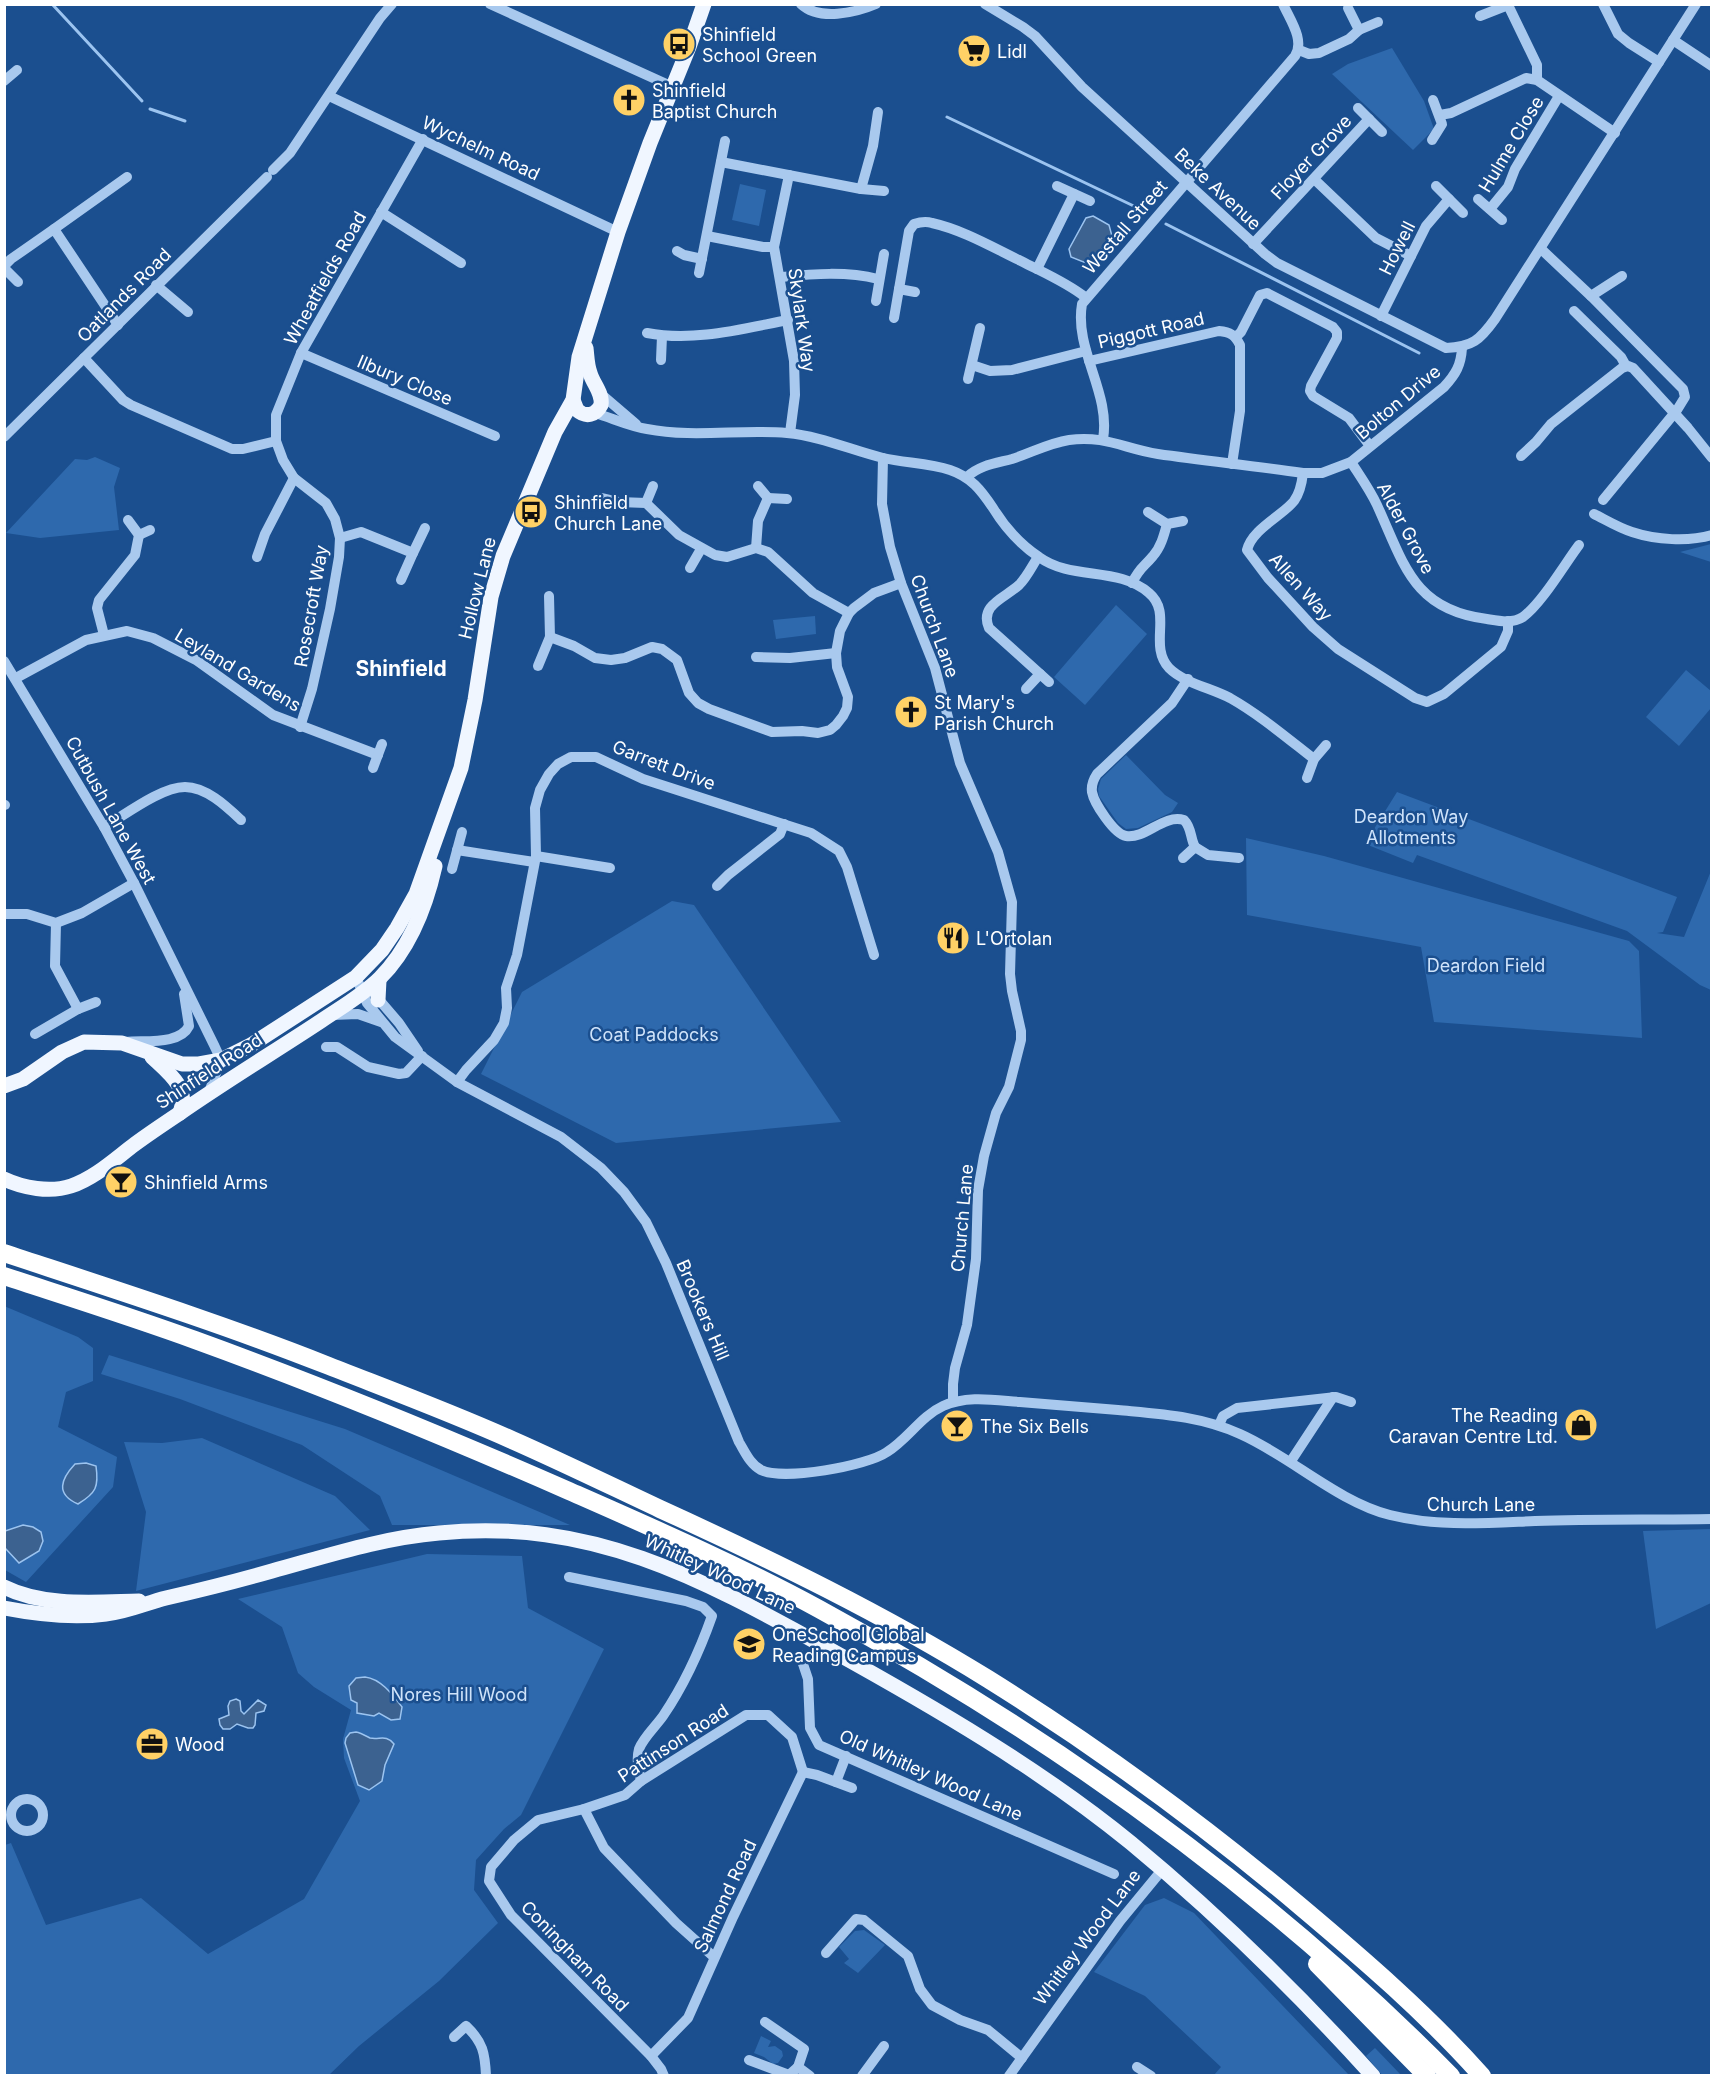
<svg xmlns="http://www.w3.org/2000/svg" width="1716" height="2080" font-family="Inter,sans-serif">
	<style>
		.green { fill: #2e69ad }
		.water { fill: #3c6290; stroke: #9cc4f0; stroke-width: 1.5 }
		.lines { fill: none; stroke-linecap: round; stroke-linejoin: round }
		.stream { stroke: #9cc4f0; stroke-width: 3 }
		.minor { stroke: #a9c9ee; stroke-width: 10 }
		.major { stroke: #f0f6ff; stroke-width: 15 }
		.highway { stroke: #fff; stroke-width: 18 }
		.labels { text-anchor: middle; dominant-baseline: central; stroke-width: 5; stroke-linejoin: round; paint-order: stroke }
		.poi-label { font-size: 18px; fill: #fff; stroke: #1b4f8f; text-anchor: start }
		.street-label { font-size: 18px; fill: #fff; stroke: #1b4f8f }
		.park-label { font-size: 18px; fill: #cfe3fa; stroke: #1b4f8f }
		.quarter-label { font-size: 21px; font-weight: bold; fill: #fff; stroke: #1b4f8f }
	</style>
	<rect width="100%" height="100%" fill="#1b4f8f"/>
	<g class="green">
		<polygon points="1392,48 1424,101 1434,129 1413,150 1332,74 1348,64"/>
		<polygon points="740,184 766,190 759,226 732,220"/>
		<polygon points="95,457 120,468 114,487 119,530 40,538 6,533 75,459 87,460"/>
		<polygon points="1711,544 1711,562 1680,552"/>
		<polygon points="1116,605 1147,634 1085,705 1054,677"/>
		<polygon points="815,616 816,634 776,639 773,620"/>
		<polygon points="1686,670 1711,691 1711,708 1679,746 1646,717"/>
		<polygon points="1126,755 1165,795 1178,803 1172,812 1138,828 1126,829 1118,823 1099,796 1098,789 1101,779"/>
		<polygon points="1397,792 1677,897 1663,932 1657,933 1684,937 1711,871 1711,990 1700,985 1627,931 1417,855 1413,863 1368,845 1374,829"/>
		<polygon points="1246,838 1324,856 1629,941 1639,951 1642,1038 1434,1022 1421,947 1247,915"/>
		<polygon points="672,901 694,905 841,1122 616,1143 481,1074 522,992"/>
		<polygon points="4,1306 78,1337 93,1348 93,1381 66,1392 58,1427 117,1457 113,1487 26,1582 5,1570"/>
		<polygon points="109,1355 345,1429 570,1525 392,1525 380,1496 302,1445 180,1399 101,1374"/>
		<polygon points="202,1438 335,1496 370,1530 136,1591 146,1512 124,1442 162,1443"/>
		<polygon points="1711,1529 1711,1603 1656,1629 1643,1531"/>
		<polygon points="427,1554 522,1556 528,1608 604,1649 521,1815 504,1829 476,1860 474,1890 498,1923 439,1981 359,2046 329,2075 5,2076 5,1845 11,1843 46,1925 141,1898 208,1954 304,1899 360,1801 344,1758 343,1739 351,1710 314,1687 298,1673 282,1627 238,1599"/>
		<polygon points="1164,1898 1194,1913 1349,2075 1214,2075 1221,2067 1145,1996 1094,1972 1145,1905"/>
		<polygon points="864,1930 885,1945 858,1973 844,1963 849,1959 839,1947 855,1931"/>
		<polygon points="761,2036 771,2041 768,2047 775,2046 782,2051 783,2056 778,2063 773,2064 764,2057 754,2053"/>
		<polygon points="1375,2048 1401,2075 1382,2075 1366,2056"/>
	</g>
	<g class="water">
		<polygon points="1093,216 1109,225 1112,236 1093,261 1086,263 1071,257 1069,249 1086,218"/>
		<path d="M86 1463 96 1466C99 1487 96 1493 78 1504 55 1494 61 1479 75 1464Z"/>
		<polygon points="23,1525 33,1527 41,1532 43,1541 39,1551 19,1563 5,1548 5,1531"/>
		<path d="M365 1677C381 1679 392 1694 402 1707L400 1719 391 1720 379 1713 374 1716 357 1713V1703L351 1700 349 1686 356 1678Z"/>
		<polygon points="236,1699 240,1701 241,1711 244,1714 258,1700 266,1705 264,1711 256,1713 255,1725 253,1728 248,1728 237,1724 230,1729 223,1729 220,1725 219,1719 229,1715 228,1706 230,1701"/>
		<path d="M356 1732C361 1733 366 1736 370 1738 380 1740 386 1734 394 1744L385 1765 382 1781 369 1790 358 1785 345 1743 346 1738 350 1733Z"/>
	</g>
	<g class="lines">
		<g class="stream">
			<polyline points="52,4 142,101"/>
			<polyline points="150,109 185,121"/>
			<polyline points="947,117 1140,209"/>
			<polyline points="1166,224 1419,353"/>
		</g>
		<g class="minor">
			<polyline points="490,4 673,87"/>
			<path d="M801 4C819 21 855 13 876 4"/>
			<path d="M985 4 1023 27 1035 36 1082 87 1265 254 1277 263 1446 348C1472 347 1480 340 1495 319L1696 4"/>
			<polyline points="1509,4 1508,5 1537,65 1537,80"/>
			<polyline points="1603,4 1618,34 1629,43 1659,62"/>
			<polyline points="1348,8 1359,30"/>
			<polyline points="1480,16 1508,5"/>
			<polyline points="1673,40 1712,66"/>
			<polyline points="1299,50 1309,54 1319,53 1349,39 1359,30 1378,22"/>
			<polyline points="4,81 17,70"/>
			<polyline points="329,96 618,232"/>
			<polyline points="1358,108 1382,132"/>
			<polyline points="1440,115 1451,113 1526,78 1537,80 1615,133"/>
			<polyline points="1432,140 1442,124 1433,100"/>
			<polyline points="721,162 861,189 884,191"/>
			<polyline points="273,170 290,153 380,18 392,4"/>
			<polyline points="789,175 774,247 794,361 795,395 790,433"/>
			<polyline points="1314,179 1376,238 1411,256"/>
			<polyline points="1057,186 1090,201"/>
			<polyline points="1436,186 1463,213"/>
			<polyline points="861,189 873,146 878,112"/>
			<polyline points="1478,199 1502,220"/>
			<polyline points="1490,209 1508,187 1515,169 1559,96"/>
			<polyline points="381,212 461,263"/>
			<polyline points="54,229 127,177"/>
			<polyline points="707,236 763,247 774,247"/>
			<polyline points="1253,244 1369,119"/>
			<polyline points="1541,249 1591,296 1622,276"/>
			<polyline points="677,251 684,255 702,259"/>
			<polyline points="4,266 11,259 54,229 118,325"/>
			<polyline points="4,268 18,282"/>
			<polyline points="1037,269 1074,194"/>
			<polyline points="699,273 725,141"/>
			<path d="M781 277C813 274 846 271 878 279"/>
			<polyline points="156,285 188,312"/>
			<polyline points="899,289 915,292"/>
			<polyline points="1591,296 1683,389 1685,397 1677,410 1603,500"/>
			<polyline points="876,301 884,254"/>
			<polyline points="1574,311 1621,357 1626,366"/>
			<polyline points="1381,316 1426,226 1449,199"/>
			<path d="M894 318 909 231 914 224C920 222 926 221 932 223 963 230 992 247 1021 261 1042 272 1066 282 1085 297"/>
			<path d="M647 333C694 342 741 329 788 320"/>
			<polyline points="1236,337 1241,332 1260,295 1267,293 1333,327 1337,332 1337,338 1311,386 1310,391 1313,396 1349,418 1370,446"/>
			<polyline points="301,353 495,436"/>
			<polyline points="84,358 123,400 131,405 232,449 243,449 276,441"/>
			<polyline points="661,360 662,336"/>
			<path d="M1089 361 1219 331C1230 332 1235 335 1240 345V411L1232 464"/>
			<polyline points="972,365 990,371 1012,370 1086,351"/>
			<polyline points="968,379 980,328"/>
			<polyline points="601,394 636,424"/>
			<path d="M595 413C612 418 629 426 647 429 693 438 741 429 787 433 820 436 851 450 883 458 905 463 930 463 950 470 971 477 981 490 993 508 1004 526 1021 545 1039 557 1072 581 1118 566 1149 593 1173 613 1148 645 1169 668 1184 683 1211 688 1230 698 1260 715 1287 738 1314 759"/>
			<polyline points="4,437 267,177"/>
			<path d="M1103 439C1111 393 1074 350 1082 304L1295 56C1305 40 1290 20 1283 4"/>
			<polyline points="1521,456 1536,442 1551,424 1622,368 1628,366 1633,368 1688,428 1712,458"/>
			<polyline points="883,458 882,504 890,547 901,583 935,668 960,763 998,852 1012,902 1010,974 1012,991 1021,1031 1021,1040 1009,1087 996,1113 984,1156 978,1190 976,1259 967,1325 955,1368 953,1384 953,1402"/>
			<path d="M1351 462C1360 476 1370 490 1377 505 1404 564 1413 610 1487 619 1499 621 1512 624 1523 617 1542 603 1564 565 1579 545"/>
			<path d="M1303 473C1302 482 1300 493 1294 501 1282 516 1252 529 1247 550L1268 578 1313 627 1338 649 1415 698 1427 702 1444 694 1501 647 1508 631V621"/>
			<path d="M967 477C979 465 997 463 1012 459 1031 453 1049 443 1069 440 1105 435 1125 449 1158 454 1207 461 1255 466 1303 473H1322L1351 462 1444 387C1456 374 1461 365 1462 348"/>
			<polyline points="758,486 768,498"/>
			<polyline points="602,498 619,502 646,503 679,535 715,555 727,557 756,548 768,552 813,593 849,613"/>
			<polyline points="646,503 653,486"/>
			<polyline points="1148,512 1167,524 1183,521"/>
			<path d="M1594 514C1606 520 1619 528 1632 532 1656 540 1688 542 1712 535"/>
			<polyline points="139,535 150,530"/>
			<polyline points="340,538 361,532 413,553 401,580"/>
			<polyline points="756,548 758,521 768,498 787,499"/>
			<polyline points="413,553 425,528"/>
			<polyline points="257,557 265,534 294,478"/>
			<path d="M1038 557C1032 566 1027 577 1019 585 1005 598 979 605 989 628L1049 682"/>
			<polyline points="690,568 701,549"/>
			<path d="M1132 583C1140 567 1143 568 1153 556 1161 547 1164 535 1167 524"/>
			<polyline points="549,596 550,637 574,646 595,658 611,660 625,658 652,647 662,649 677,660 689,693 698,703 709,709 772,732 802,731 818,733 830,730 836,725 843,716 847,708 848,697 837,667 836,653 840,631 849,613 854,608 874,593 901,583"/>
			<polyline points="104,635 97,608 99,600 135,555 139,535 128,520"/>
			<polyline points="756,657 790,658 836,653"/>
			<polyline points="4,661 104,827 134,883 214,1045 221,1060 209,1092"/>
			<polyline points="538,666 550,637"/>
			<polyline points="16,678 86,640 127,631 153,638 196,660 273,715 378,755"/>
			<path d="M1188 679 1172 703 1097 774C1093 780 1091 785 1092 792 1094 803 1114 834 1126 836 1146 839 1163 814 1184 820 1192 828 1190 838 1195 847"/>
			<polyline points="1026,689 1040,674"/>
			<polyline points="300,727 312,689 330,609 339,557 340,538 335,519 326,503 294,478 283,460 276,441 276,415 301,353 423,139"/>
			<polyline points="373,768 382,744"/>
			<polyline points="1307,778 1314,759 1326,745"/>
			<polyline points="4,805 5,805"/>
			<path d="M104 827C125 815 161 787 185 787 206 787 226 806 241 820"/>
			<polyline points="457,850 534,862"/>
			<polyline points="536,856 610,868"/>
			<polyline points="1183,858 1195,847 1208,855 1239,858"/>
			<polyline points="452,869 462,832"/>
			<polyline points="717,886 728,875 780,834 784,824"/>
			<polyline points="4,914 27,914 56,923 82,913 134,883"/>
			<polyline points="56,923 55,966 78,1009"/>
			<path d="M356 977 367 1003 395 1037 457 1082 561 1137 601 1168 624 1192 646 1222 666 1263 739 1442C745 1452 750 1464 761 1470 783 1481 867 1466 887 1452 908 1439 921 1416 943 1406 967 1395 994 1400 1020 1402 1053 1405 1085 1407 1118 1410 1160 1414 1201 1416 1240 1434 1290 1456 1338 1502 1390 1515 1438 1527 1486 1523 1535 1521 1594 1519 1653 1520 1712 1519"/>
			<polyline points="375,995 399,1023 418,1051"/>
			<polyline points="332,1015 358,1014 381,1022"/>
			<polyline points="35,1034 78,1009 96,1002"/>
			<path d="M126 1042C145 1040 180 1045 189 1026L184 994"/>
			<polyline points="326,1047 337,1047 368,1067 399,1074 406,1073 422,1056"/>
			<polyline points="457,1082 466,1070 494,1040 504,1023 507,1008 506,988 517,955 536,856 535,808 540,790 549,774 558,764 571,757 596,757 643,779 811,833 839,851 847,867 874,955"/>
			<polyline points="1219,1425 1223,1416 1237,1408 1336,1397 1351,1402"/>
			<polyline points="1291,1461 1333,1397"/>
			<path d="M569 1577 686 1601 703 1607 712 1616C700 1650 684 1685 663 1716 656 1726 643 1738 639 1749 636 1760 639 1771 641 1781"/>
			<polyline points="800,1655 808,1679 810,1728 819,1745 1114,1874"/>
			<polyline points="803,1772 817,1775 852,1788"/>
			<polyline points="836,1782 846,1756"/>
			<circle cx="27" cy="1815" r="16"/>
			<polyline points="584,1809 604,1848 676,1923 714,1957"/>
			<polyline points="826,1953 856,1919 864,1920 908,1956 920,1989 932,2005 960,2020 988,2030 1022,2058"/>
			<polyline points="765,2022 804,2049 798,2067 810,2076"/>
			<path d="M454 2037 466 2026C483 2042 485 2053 486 2076"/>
			<polyline points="651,2056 688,2018 733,1917 803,1772"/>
			<polyline points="749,2060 789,2075 798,2067"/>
			<polyline points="1137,2067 1151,2076"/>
			<polyline points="664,2076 661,2069 651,2056 511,1915 489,1881 491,1867 514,1840 538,1820 584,1809 625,1795 641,1781 746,1715 768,1715 792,1737 803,1772"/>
			<polyline points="862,2076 884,2046"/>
			<polyline points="1009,2076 1120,1921 1162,1870"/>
		</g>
		<g class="major">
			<path d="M573 400 577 410C586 418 596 415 601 405 603 393 593 384 590 373 587 365 587 356 586 348"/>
			<polyline points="378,1000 379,980"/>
			<path d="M152 1057C169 1073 190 1088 180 1113"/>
			<polyline points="4,1086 23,1079 62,1052 84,1042 122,1043 182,1064 199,1064 221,1060 251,1045 356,977 382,950 397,928 416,894 461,768 475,700 491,597 503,556 555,432 573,400 579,357 618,232 650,143 689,47 704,4"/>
			<path d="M4 1179C23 1188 50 1193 71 1186 95 1178 115 1159 135 1144 150 1133 165 1123 180 1113 226 1081 274 1052 321 1021 340 1008 363 995 380 978 410 948 426 906 435 866"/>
			<path d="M4 1587C44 1607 95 1602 139 1601"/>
			<path d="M4 1608C35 1614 75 1618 106 1614 127 1612 146 1603 166 1598 201 1590 237 1581 272 1571 327 1556 381 1538 439 1533 592 1518 700 1578 829 1649 932 1706 1039 1768 1131 1843 1217 1914 1298 1993 1373 2076"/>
		</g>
		<g class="highway">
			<path d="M4 1253C113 1289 223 1324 329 1366 390 1390 452 1413 512 1440 562 1462 611 1486 660 1509 772 1560 883 1614 988 1679 1097 1747 1201 1823 1300 1906 1363 1959 1427 2014 1482 2076"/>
			<path d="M4 1276C68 1297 132 1317 195 1340 322 1386 446 1437 569 1491 653 1528 738 1565 819 1609 1050 1735 1266 1888 1451 2076"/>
			<polyline points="1317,1964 1427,2076"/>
		</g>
	</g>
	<defs>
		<g id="bus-disc" transform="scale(1.725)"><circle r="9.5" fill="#ffd166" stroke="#1b4f8f"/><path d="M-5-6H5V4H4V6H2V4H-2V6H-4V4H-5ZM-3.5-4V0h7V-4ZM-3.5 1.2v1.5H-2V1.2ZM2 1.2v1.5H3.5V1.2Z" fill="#111"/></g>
		<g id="supermarket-disc" transform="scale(1.725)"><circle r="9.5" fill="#ffd166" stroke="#1b4f8f"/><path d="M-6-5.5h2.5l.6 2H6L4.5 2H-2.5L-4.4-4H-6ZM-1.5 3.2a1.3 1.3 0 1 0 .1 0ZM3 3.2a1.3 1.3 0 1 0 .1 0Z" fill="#111"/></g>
		<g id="church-disc" transform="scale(1.725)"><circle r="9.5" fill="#ffd166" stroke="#1b4f8f"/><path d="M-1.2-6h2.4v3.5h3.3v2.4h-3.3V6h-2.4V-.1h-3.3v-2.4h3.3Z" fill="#111"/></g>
		<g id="restaurant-disc" transform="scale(1.725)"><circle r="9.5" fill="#ffd166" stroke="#1b4f8f"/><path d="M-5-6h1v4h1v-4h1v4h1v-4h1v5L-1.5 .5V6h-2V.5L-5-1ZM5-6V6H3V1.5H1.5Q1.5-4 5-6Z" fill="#111"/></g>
		<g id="bar-disc" transform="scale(1.725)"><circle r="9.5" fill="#ffd166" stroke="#1b4f8f"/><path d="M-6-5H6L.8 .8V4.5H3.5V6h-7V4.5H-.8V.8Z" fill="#111"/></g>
		<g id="shop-disc" transform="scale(1.725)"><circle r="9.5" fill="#ffd166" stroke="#1b4f8f"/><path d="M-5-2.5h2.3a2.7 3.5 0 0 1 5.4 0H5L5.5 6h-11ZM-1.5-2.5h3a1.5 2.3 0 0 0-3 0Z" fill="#111"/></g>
		<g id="school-disc" transform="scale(1.725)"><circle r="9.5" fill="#ffd166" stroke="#1b4f8f"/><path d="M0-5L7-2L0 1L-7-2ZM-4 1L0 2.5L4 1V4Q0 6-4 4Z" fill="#111"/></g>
		<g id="office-disc" transform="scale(1.725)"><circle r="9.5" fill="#ffd166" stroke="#1b4f8f"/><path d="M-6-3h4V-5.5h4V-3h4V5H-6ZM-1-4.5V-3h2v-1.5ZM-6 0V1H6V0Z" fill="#111"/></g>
	</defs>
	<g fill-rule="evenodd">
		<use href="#bus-disc" x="679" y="44"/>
		<use href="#supermarket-disc" x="974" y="51"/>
		<use href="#church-disc" x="629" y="100"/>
		<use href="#bus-disc" x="531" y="512"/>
		<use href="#church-disc" x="911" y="712"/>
		<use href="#restaurant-disc" x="953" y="938"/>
		<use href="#bar-disc" x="121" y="1182"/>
		<use href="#shop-disc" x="1581" y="1425"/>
		<use href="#bar-disc" x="957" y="1426"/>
		<use href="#school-disc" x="749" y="1644"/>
		<use href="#office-disc" x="152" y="1744"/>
	</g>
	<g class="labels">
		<g class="poi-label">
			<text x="702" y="34">Shinfield<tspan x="702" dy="21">School Green</tspan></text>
			<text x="997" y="51">Lidl</text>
			<text x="652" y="90">Shinfield<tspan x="652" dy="21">Baptist Church</tspan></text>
			<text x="554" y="502">Shinfield<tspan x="554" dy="21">Church Lane</tspan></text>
			<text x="934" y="702">St Mary's<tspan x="934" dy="21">Parish Church</tspan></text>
			<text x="976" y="938">L'Ortolan</text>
			<text x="144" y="1182">Shinfield Arms</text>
			<text x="1558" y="1415" text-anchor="end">The Reading<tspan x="1558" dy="21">Caravan Centre Ltd.</tspan></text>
			<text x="980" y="1426">The Six Bells</text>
			<text x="772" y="1634">OneSchool Global<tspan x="772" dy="21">Reading Campus</tspan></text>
			<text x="175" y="1744">Wood</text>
		</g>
		<g class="street-label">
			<text transform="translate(1511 144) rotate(-59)">Hulme Close</text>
			<text transform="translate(481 148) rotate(25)">Wychelm Road</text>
			<text transform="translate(1311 157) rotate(-47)">Floyer Grove</text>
			<text transform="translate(1218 189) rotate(43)">Beke Avenue</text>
			<text transform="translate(1125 227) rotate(-49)">Westall Street</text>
			<text transform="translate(1397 248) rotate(-63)">Howell</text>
			<text transform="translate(325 278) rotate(-61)">Wheatfields Road</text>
			<text transform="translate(124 295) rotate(-45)">Oatlands Road</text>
			<text transform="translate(802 320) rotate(82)">Skylark Way</text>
			<text transform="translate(1151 330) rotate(-13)">Piggott Road</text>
			<text transform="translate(405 380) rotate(23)">Ilbury Close</text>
			<text transform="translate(1398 402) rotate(-40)">Bolton Drive</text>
			<text transform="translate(1406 528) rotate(62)">Alder Grove</text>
			<text transform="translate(1301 587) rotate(48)">Allen Way</text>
			<text transform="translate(477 588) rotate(-76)">Hollow Lane</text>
			<text transform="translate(311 606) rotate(-80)">Rosecroft Way</text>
			<text transform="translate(935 626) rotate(70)">Church Lane</text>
			<text transform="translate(238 670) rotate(31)">Leyland Gardens</text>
			<text transform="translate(664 765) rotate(21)">Garrett Drive</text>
			<text transform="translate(111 810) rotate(61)">Cutbush Lane West</text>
			<text transform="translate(209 1071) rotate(-33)">Shinfield Road</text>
			<text transform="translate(962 1218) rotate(-85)">Church Lane</text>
			<text transform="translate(703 1310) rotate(67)">Brookers Hill</text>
			<text x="1481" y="1504">Church Lane</text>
			<text transform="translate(720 1574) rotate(25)">Whitley Wood Lane</text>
			<text transform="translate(673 1743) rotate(-33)">Pattinson Road</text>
			<text transform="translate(931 1775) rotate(24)">Old Whitley Wood Lane</text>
			<text transform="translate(725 1896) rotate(-65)">Salmond Road</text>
			<text transform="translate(1087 1937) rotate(-53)">Whitley Wood Lane</text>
			<text transform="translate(575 1956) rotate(46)">Coningham Road</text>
		</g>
		<g class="park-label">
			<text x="1411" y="816">Deardon Way<tspan x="1411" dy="21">Allotments</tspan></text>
			<text x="1486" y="965">Deardon Field</text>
			<text x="654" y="1034">Coat Paddocks</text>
			<text x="459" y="1694">Nores Hill Wood</text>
		</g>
		<g class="quarter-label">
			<text x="401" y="668">Shinfield</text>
		</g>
	</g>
	<rect width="1716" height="2080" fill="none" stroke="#ffffff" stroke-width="12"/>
</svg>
